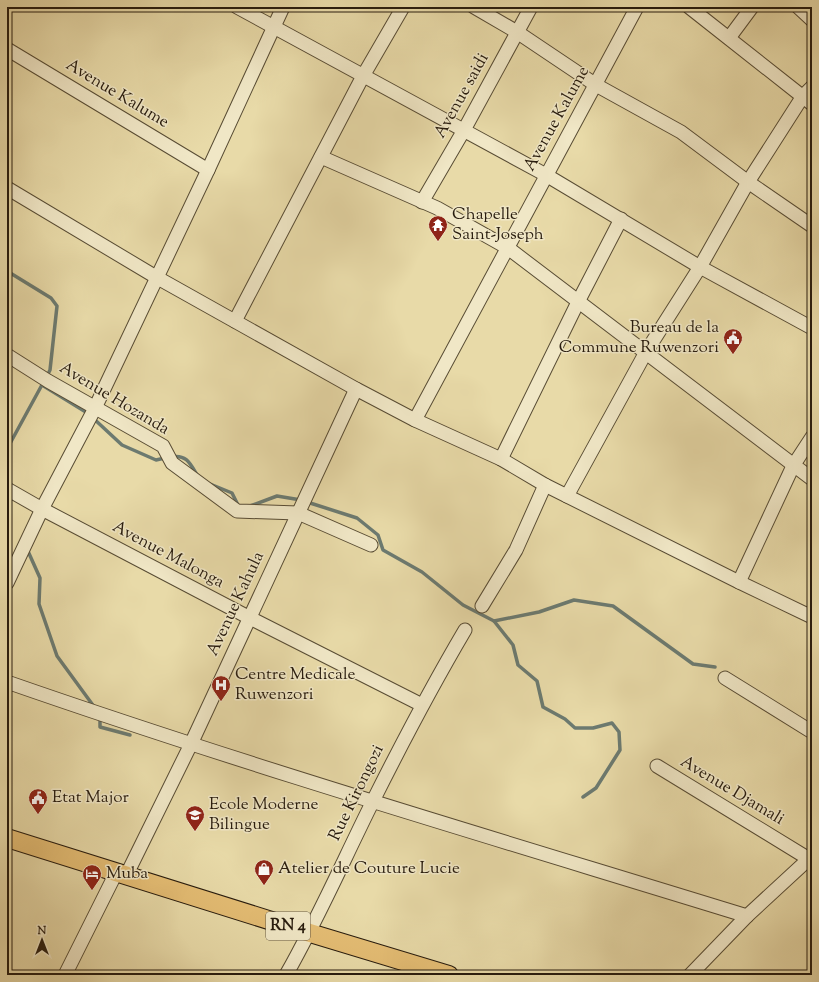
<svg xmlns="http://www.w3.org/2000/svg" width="819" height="982" font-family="'Sorts Mill Goudy',serif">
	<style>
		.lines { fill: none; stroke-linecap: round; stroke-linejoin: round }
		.stream { stroke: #6c7a70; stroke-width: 3.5 }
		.minor-casing { stroke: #584c34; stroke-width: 15 }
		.highway-casing { stroke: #281c0e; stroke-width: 20 }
		.minor { stroke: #f0e7c6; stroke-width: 13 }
		.highway { stroke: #e4bd74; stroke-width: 18 }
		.labels { text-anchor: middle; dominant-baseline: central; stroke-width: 3; stroke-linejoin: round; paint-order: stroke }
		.shield { fill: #f0e7c6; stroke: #645945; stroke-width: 1 }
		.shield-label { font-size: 16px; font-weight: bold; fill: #281c0e }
		.street-label { font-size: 17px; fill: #281c0e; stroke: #f0e7c6 }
		.poi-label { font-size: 17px; fill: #281c0e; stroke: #f0e7c6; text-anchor: start }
	</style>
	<rect width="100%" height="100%" fill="#e8daa8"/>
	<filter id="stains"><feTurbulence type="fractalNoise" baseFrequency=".005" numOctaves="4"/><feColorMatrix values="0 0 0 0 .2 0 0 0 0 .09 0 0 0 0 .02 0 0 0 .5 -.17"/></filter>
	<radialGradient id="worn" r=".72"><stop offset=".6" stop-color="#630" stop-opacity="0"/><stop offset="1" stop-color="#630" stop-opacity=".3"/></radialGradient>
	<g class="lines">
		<g class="stream">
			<polyline points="7,271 51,298 57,306 50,370 47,376"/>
			<polyline points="42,385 89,414"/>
			<polyline points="93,418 122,445 156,460 165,458"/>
			<polyline points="7,449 43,383"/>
			<path d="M171 457C186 454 190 463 197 475"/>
			<polyline points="210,484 232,493 238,505"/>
			<polyline points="307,502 357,518 378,535 383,550 422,572 463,605 494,621 539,612 574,600 613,606 693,664 715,667"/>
			<polyline points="250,506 277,496 301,500"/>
			<polyline points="27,549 40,578 39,604 57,656 95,708"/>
			<polyline points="494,621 513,645 518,665 537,681 543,707 565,719 575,728 593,728 612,723 619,732 620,750 596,788 583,797"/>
			<polyline points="100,717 100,727 130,735"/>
		</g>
		<g class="minor-casing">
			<g id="minor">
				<polyline points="237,7 546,175 700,267 812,328"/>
				<polyline points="474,7 517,32 596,85 681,132 748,182 812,226"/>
				<polyline points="689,7 812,104"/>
				<polyline points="798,7 812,20"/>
				<polyline points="729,38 752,7"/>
				<polyline points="7,49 208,170"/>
				<polyline points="321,157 437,208 508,248 812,479"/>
				<polyline points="7,188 156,277 356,389 415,420 501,459 545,485 739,582 812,617"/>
				<polyline points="422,202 464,130 531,7"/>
				<polyline points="235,321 363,76 403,7"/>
				<polyline points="7,355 48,381 163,446 172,463 237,511 298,513 371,545"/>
				<polyline points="415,420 637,7"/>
				<polyline points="501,459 578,302 621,219"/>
				<polyline points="7,489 42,509 250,618 422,705"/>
				<polyline points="567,496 646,352 700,267 748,182 803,96 812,87"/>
				<polyline points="739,582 793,466 812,437"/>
				<polyline points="7,583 42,509 95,408 208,170 283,7"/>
				<polyline points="482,606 516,550 545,485"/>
				<polyline points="725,678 812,732"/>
				<path d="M7 682C251 767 500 840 747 916"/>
				<polyline points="657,766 809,859"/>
				<polyline points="126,876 191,744 356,389"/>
				<polyline points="65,975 116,873"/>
				<path d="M286 975C318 919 344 859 373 801 402 743 432 686 465 630"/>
				<polyline points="690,975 747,916 812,856"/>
			</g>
		</g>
		<g class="highway-casing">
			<polyline id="highway" points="7,838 310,933 449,975"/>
		</g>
		<use href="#minor" class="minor"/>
		<use href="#highway" class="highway"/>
	</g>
	<defs>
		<g id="temple-pin" transform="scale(1)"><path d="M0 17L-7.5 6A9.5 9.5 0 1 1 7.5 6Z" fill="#8f2418" stroke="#f0e7c6"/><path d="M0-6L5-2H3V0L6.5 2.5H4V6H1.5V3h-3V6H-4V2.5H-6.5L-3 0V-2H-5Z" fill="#fff"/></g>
		<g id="civic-pin" transform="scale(1)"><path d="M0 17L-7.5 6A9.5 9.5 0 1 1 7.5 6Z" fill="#8f2418" stroke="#f0e7c6"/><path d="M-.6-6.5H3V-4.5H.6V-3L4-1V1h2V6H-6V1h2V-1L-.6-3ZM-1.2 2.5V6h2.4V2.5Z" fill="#fff"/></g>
		<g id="hospital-pin" transform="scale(1)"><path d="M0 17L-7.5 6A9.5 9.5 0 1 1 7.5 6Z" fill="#8f2418" stroke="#f0e7c6"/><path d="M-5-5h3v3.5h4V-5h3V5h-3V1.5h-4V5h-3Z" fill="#fff"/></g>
		<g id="school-pin" transform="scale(1)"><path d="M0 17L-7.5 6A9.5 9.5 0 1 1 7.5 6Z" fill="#8f2418" stroke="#f0e7c6"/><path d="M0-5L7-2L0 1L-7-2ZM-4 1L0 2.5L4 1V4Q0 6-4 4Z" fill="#fff"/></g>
		<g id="shop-pin" transform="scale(1)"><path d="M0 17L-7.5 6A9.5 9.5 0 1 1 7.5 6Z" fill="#8f2418" stroke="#f0e7c6"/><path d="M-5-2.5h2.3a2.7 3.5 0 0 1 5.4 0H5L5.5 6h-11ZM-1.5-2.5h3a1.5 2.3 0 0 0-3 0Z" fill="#fff"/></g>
		<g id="hotel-pin" transform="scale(1)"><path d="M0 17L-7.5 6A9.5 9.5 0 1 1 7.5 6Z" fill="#8f2418" stroke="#f0e7c6"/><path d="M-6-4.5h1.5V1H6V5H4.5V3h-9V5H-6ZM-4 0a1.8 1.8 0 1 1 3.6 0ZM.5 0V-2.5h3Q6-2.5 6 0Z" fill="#fff"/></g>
	</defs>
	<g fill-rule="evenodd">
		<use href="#temple-pin" x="438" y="225"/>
		<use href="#civic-pin" x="733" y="338"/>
		<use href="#hospital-pin" x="221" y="685"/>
		<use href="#civic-pin" x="38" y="798"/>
		<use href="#school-pin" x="195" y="815"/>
		<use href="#shop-pin" x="264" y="869"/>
		<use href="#hotel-pin" x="92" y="874"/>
	</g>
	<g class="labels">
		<rect class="shield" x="266" y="912" width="44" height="28" rx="3"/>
		<g class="shield-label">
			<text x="288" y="926">RN 4</text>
		</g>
		<g class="street-label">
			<text transform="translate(117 94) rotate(31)">Avenue Kalume</text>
			<text transform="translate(462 96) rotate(-61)">Avenue saidi</text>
			<text transform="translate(557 119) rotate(-61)">Avenue Kalume</text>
			<text transform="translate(114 399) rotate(31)">Avenue Hozanda</text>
			<text transform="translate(168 555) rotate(28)">Avenue Malonga</text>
			<text transform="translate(236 604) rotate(-65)">Avenue Kahula</text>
			<text transform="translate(732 791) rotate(31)">Avenue Djamali</text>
			<text transform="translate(357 793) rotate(-64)">Rue Kirongozi</text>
		</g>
		<g class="poi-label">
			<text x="452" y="215">Chapelle<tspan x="452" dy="20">Saint-Joseph</tspan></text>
			<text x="719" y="328" text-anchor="end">Bureau de la<tspan x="719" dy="20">Commune Ruwenzori</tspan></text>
			<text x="235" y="675">Centre Medicale<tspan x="235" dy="20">Ruwenzori</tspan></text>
			<text x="52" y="798">Etat Major</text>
			<text x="209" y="805">Ecole Moderne<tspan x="209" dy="20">Bilingue</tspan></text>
			<text x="278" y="869">Atelier de Couture Lucie</text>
			<text x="106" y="874">Muba</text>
		</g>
	</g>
	<rect width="819" height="982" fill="none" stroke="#e8daa8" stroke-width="24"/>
	<rect x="8" y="8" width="803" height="966" fill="none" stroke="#281c0e" stroke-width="2"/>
	<rect x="12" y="12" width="795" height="958" fill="none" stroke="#281c0e"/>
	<g transform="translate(42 940)" stroke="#f0e7c6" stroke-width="3" paint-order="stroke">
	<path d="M0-3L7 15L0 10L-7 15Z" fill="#281c0e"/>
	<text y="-6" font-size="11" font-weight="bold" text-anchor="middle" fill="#281c0e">N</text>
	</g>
	<rect width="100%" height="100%" filter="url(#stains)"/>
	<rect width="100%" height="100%" fill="url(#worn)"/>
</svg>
